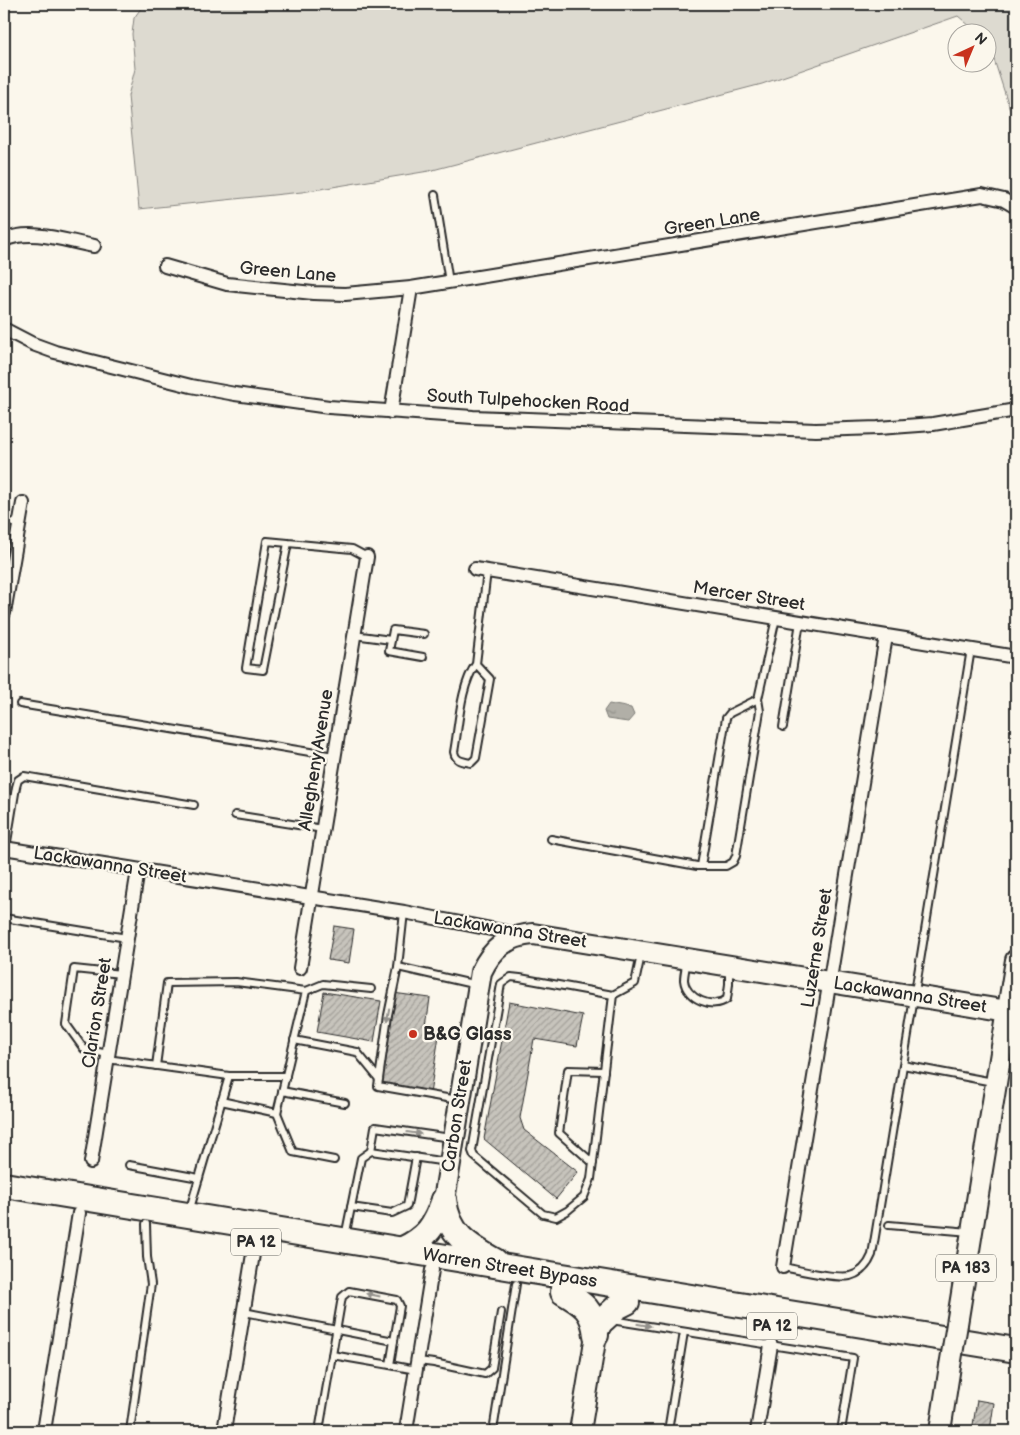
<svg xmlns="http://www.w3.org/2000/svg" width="1020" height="1435" font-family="'Balsamiq Sans',sans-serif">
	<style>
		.green { fill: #dddad0; stroke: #84827e }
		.water { fill: url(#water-ripples); stroke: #7b7a75 }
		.building { fill: url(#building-hatch); stroke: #2b2b2b }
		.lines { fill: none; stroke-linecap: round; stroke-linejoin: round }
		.lane-casing { stroke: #2b2b2b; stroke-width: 10 }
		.street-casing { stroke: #2b2b2b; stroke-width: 16 }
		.primary-casing { stroke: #2b2b2b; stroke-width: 24 }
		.highway-casing { stroke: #2b2b2b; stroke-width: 28 }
		.lane { stroke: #fbf7ec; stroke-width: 6 }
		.street { stroke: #fbf7ec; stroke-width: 12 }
		.primary { stroke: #fbf7ec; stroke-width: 20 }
		.highway { stroke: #fbf7ec; stroke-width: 24 }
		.primary-bridge-casing { stroke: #2b2b2b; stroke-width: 24; stroke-linecap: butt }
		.primary-bridge { stroke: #fbf7ec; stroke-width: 20 }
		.oneway { fill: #93918c }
		.poi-dot { fill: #c8321e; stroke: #fbf7ec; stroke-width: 2 }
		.labels { text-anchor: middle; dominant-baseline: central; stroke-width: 4.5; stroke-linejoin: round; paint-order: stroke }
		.shield { fill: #fbf7ec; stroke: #696865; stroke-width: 1 }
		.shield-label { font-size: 16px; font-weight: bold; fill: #2b2b2b }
		.street-label { font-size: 18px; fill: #2b2b2b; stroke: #fbf7ec }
		.poi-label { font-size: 18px; font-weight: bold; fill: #2b2b2b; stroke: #fbf7ec; text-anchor: start }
	</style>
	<defs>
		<pattern id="water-ripples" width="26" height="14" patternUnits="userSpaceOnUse" patternTransform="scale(1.25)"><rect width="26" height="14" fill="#b1afa7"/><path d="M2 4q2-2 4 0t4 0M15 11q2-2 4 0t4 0" fill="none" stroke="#908f88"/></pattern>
		<pattern id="building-hatch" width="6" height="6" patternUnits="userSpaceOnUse" patternTransform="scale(1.25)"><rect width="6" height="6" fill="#c7c4bc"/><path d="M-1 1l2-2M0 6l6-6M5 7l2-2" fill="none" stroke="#a29f99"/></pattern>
	</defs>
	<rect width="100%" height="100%" fill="#fbf7ec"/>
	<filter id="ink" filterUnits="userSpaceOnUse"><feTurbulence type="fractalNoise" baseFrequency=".02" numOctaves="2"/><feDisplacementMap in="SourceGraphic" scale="10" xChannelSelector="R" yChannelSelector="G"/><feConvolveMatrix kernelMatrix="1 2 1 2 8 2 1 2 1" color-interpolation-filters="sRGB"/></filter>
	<g filter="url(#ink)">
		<polygon class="green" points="144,4 1016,4 1016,128 989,44 988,42 988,32 977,32 958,16 762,84 429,171 302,192 139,209 128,96 135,69 132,34 134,18"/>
		<polygon class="water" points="609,704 631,708 634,715 628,722 607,719 604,711"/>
		<g class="building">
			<polygon points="334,926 354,929 349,963 328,960"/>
			<polygon points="324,992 381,1001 374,1042 317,1032"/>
			<polygon points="393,993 430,998 426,1027 440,1029 430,1094 380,1085"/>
			<polygon points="509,1002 583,1016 577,1046 534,1039 520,1118 524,1130 578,1172 556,1199 484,1139"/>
			<polygon points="977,1400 994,1403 990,1431 972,1431"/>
		</g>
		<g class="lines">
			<g class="lane-casing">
				<g id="lane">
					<polyline points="435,195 449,282"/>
					<polyline points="4,521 19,524"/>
					<polyline points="288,543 263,670 246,668 267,541 352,549 367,557"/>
					<polyline points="354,635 391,640"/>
					<polyline points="423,657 389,651 393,630 424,634"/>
					<path d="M476 664 490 679 476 758 471 763C463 761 456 762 454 752 459 725 460 686 476 664L487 571"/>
					<polyline points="20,704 334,756"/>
					<polyline points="783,727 800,622"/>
					<polyline points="235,815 323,829"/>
					<polyline points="551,839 697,866 726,866 733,862 736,856 760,711 758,699 776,618"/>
					<polyline points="6,848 16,787 18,780 24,776 194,805"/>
					<polyline points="701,866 726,718 730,713 758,699"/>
					<polyline points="404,912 398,967 477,985"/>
					<polyline points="4,918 127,938"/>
					<path d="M687 960C686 966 684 974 684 980 686 999 713 1010 727 999L729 984V967"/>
					<polyline points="398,967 388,1015 378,1086 458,1100"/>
					<polyline points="306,991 323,984 371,989"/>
					<polyline points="613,995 591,1179 584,1197 567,1211 556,1217 543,1214 474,1156 472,1151 501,984 511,977 520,978 613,995 635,983 641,955"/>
					<polyline points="294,1040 357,1052 379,1079"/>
					<polyline points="108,1054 84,1049 66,1024 74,969 121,974"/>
					<polyline points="107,1059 229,1076 286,1076"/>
					<polyline points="903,1065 993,1082"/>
					<polyline points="156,1066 167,983 236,982 306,991 277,1113 221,1101"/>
					<polyline points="282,1091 345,1103"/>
					<polyline points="277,1113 293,1152 334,1160"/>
					<polyline points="371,1151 447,1162"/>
					<polyline points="593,1163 559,1133 568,1070 604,1071"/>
					<polyline points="129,1165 199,1178"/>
					<polyline points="351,1207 392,1213 407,1206 416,1157"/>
					<polyline points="189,1212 229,1076"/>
					<polyline points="889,1225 970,1232"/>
					<polyline points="345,1237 361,1158 371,1151 375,1127 451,1138"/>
					<path d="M783 1267C799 1270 835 1279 850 1276 861 1273 868 1265 872 1255L971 649"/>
					<polyline points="244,1312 394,1341 390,1365 416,1370"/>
					<polyline points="611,1320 853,1358 841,1431"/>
					<polyline points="332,1355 390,1365"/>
					<polyline points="418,1361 434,1363 485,1374 492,1368 501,1312"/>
					<polyline points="130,1431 151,1284 147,1257 146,1224"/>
					<polyline points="319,1431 342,1297 349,1291 397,1300 400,1306 394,1341"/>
					<polyline points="493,1431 516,1284"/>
					<polyline points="668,1431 684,1332"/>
				</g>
			</g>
			<g class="street-casing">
				<g id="street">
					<path d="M4 240C32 228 65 241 94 246"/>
					<polyline points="165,266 227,284 313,293 345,294 411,288 982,195 1004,200 1016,207"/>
					<polyline points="4,329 33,344 55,352 191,386 235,394 329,407 473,417 816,430 878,428 933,424 1016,410"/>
					<polyline points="391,412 411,288"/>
					<polyline points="475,569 1016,657"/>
					<polyline points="4,613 23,503"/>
					<polyline points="4,848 404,912 522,935"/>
					<polyline points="300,968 367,557"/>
					<polyline points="91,1162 138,870"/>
					<polyline points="783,1267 886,636"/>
					<polyline points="44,1431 79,1213"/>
					<polyline points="224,1431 255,1242"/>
					<polyline points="406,1431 432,1270"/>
					<polyline points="757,1431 771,1345"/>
				</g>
			</g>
			<g class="primary-casing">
				<g id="primary">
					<path d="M444 1200 481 972C492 949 507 936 533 934L1008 1011"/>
					<polyline points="957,1324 1016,960"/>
					<polyline points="580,1431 596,1335 603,1321"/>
					<polyline points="940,1431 950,1366"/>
				</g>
			</g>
			<g class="highway-casing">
				<g id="highway">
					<polyline points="4,1185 1016,1350"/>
					<path d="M444 1200C448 1234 467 1245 495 1261"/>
					<path d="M401 1250C427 1238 435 1226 444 1200"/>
					<path d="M563 1292C584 1304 593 1310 596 1335"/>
					<polyline points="604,1319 617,1307 627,1302"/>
				</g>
			</g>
			<use href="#lane" class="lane"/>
			<use href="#street" class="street"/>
			<use href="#primary" class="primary"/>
			<use href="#highway" class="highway"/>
			<g class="primary-bridge-casing">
				<polyline id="primary-bridge" points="950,1366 957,1324"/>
			</g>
			<use href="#primary-bridge" class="primary-bridge"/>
		</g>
		<defs><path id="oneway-solid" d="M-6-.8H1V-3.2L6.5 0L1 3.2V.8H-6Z" transform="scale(1.25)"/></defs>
		<g class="oneway">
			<use href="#oneway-solid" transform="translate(388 1015) rotate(100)"/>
			<use href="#oneway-solid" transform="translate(414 1133) rotate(8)"/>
			<use href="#oneway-solid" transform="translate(373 1295) rotate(-169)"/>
			<use href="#oneway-solid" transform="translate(644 1325) rotate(9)"/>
		</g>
	</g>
	<circle class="poi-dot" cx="413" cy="1034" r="5"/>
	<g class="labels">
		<g class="shield">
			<rect x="231" y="1228.5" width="50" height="27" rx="4"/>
			<rect x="936" y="1254.5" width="60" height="27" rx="4"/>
			<rect x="747" y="1312.5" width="50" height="27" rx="4"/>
		</g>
		<g class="shield-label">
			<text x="256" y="1242">PA 12</text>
			<text x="966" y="1268">PA 183</text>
			<text x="772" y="1326">PA 12</text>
		</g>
		<g class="street-label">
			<text transform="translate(712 222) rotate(-9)">Green Lane</text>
			<text transform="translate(288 272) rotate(5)">Green Lane</text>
			<text transform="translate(528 401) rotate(3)">South Tulpehocken Road</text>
			<text transform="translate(749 596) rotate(9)">Mercer Street</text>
			<text transform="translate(316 760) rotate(-81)">Allegheny Avenue</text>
			<text transform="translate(110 865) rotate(9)">Lackawanna Street</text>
			<text transform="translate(510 930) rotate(9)">Lackawanna Street</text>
			<text transform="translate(817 948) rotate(-81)">Luzerne Street</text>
			<text transform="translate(910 995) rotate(9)">Lackawanna Street</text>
			<text transform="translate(97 1013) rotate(-81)">Clarion Street</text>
			<text transform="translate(457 1116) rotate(-81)">Carbon Street</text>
			<text transform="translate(510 1268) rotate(9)">Warren Street Bypass</text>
		</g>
		<g class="poi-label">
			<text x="423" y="1034">B&amp;G Glass</text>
		</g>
	</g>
	<rect width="1020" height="1435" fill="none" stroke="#fbf7ec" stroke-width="20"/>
	<rect x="10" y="10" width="1000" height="1415" fill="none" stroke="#2b2b2b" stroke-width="2" filter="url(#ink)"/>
	<g transform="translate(972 48) rotate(44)"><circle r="24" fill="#fbf7ec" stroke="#a8a59f"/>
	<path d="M0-4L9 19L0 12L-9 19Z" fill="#c8321e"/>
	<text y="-8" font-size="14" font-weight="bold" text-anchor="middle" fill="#2b2b2b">N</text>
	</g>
</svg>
